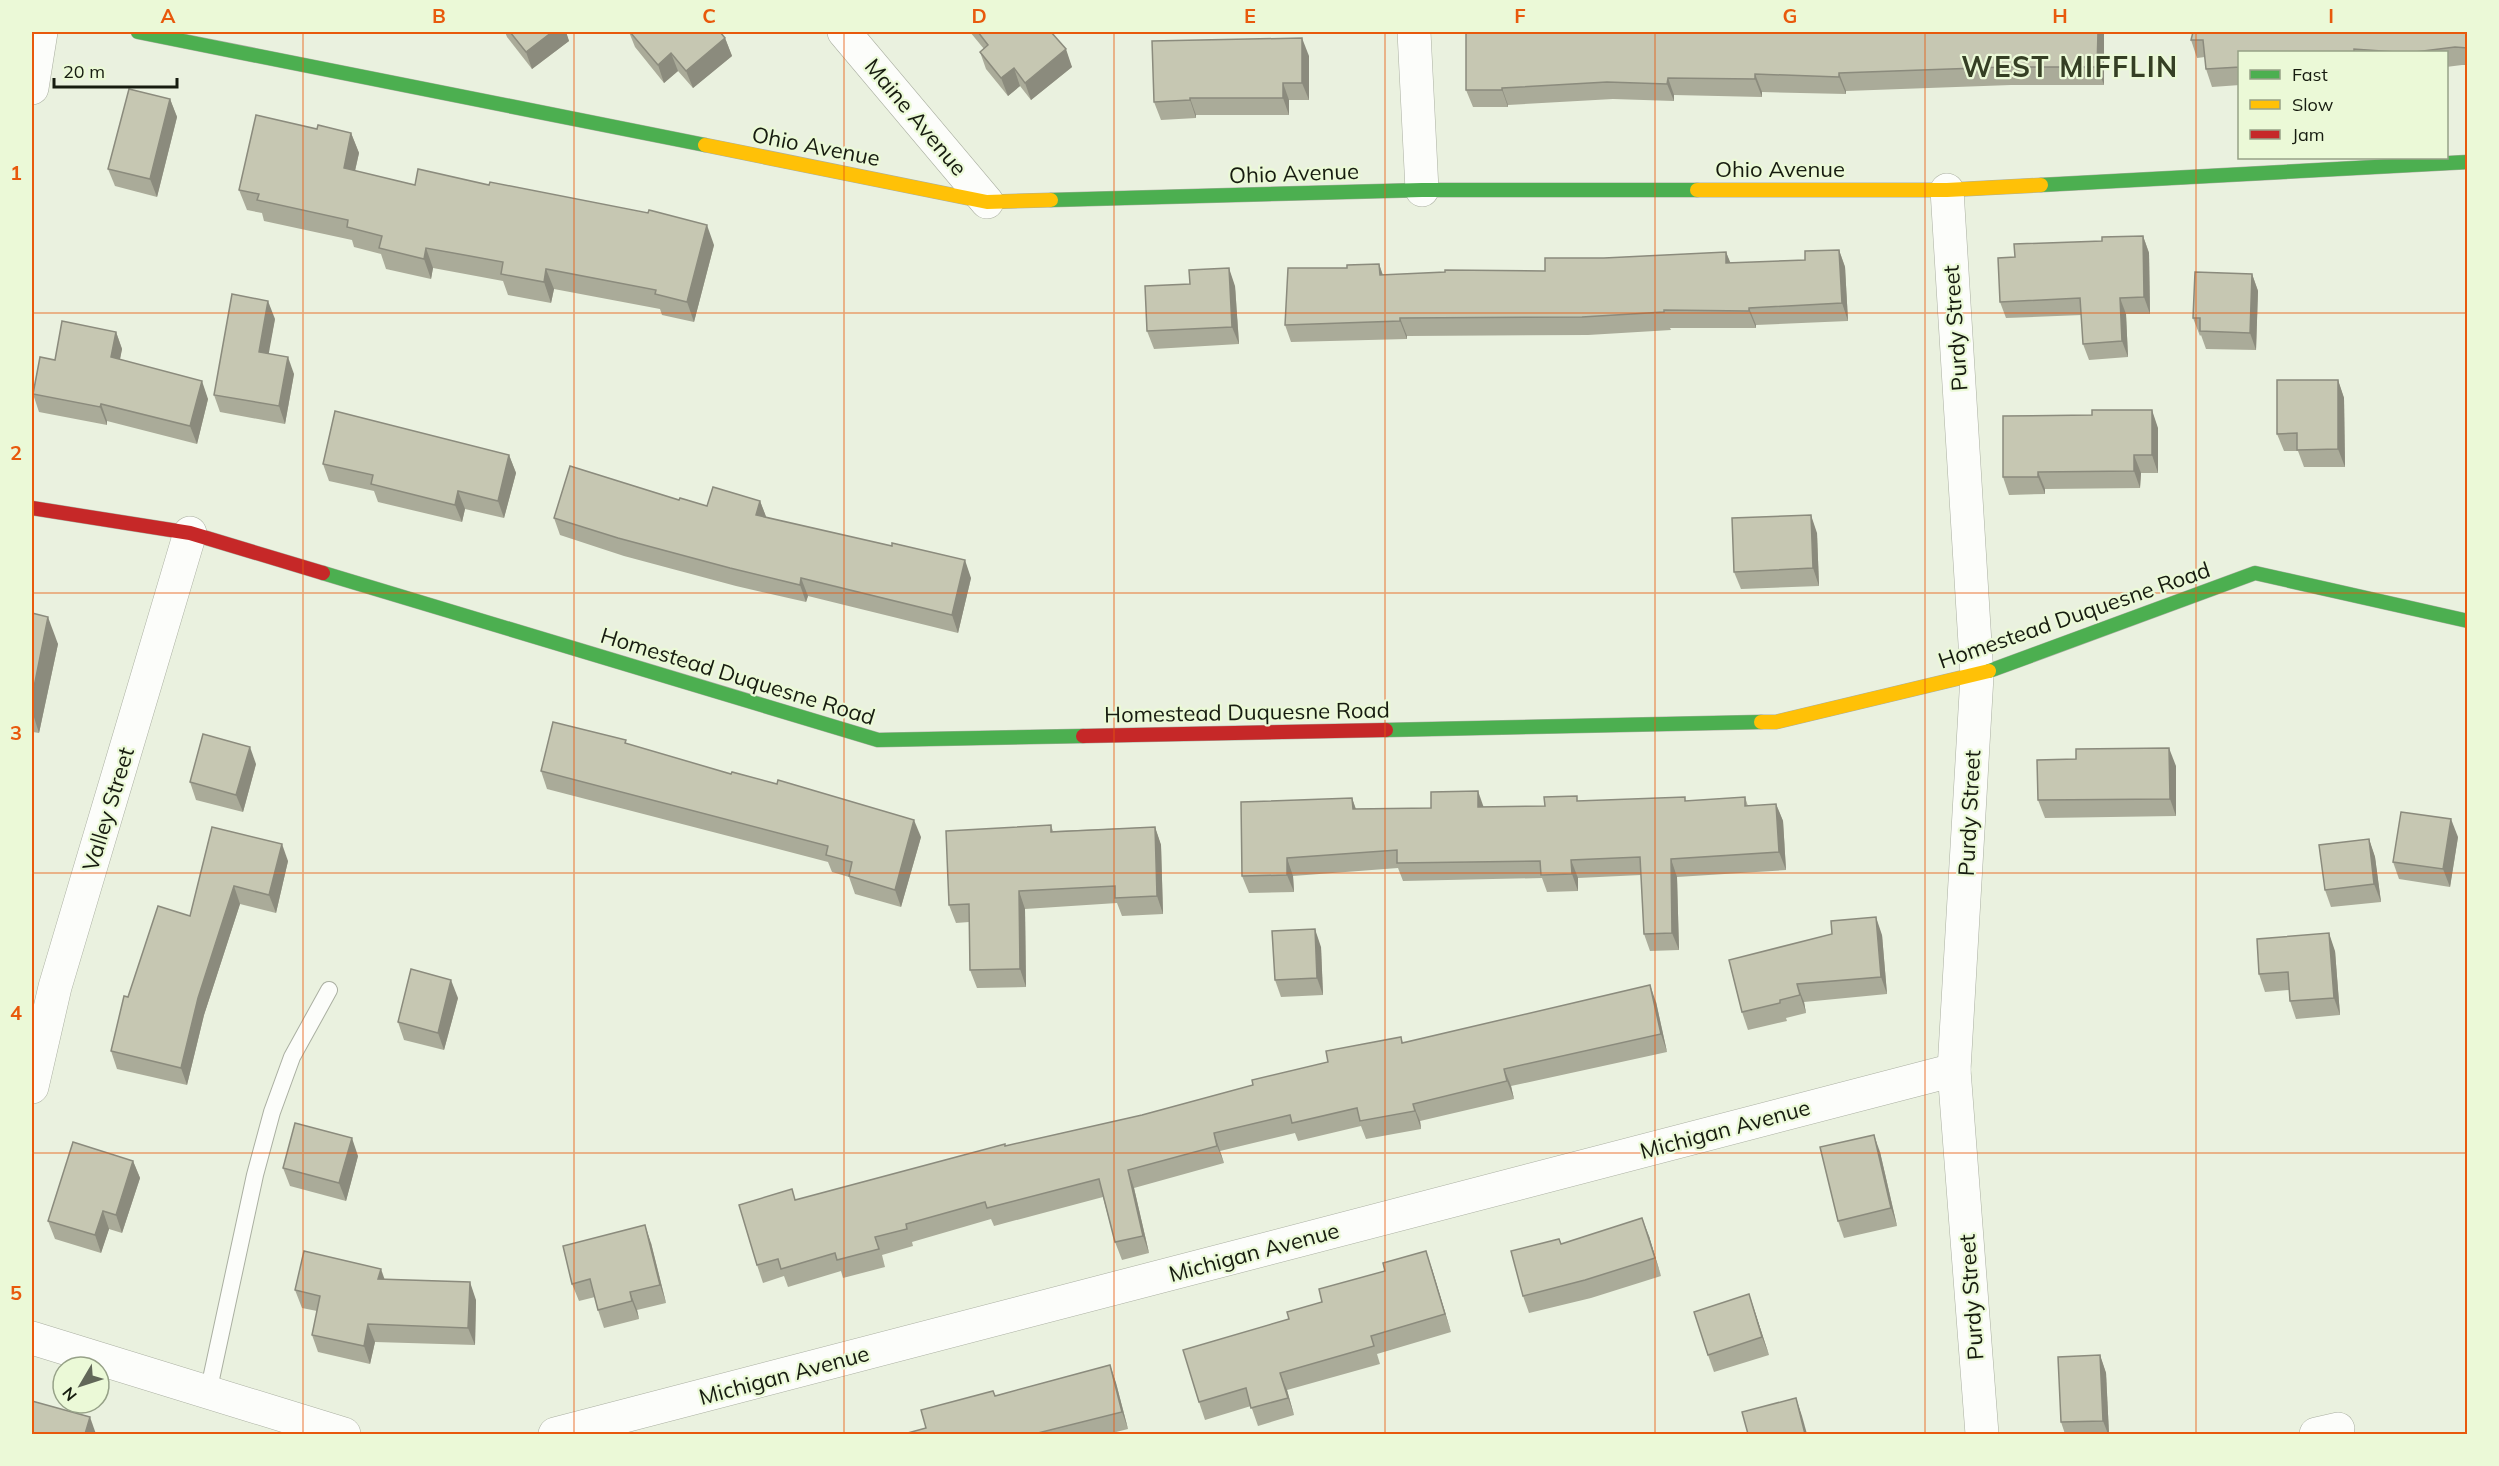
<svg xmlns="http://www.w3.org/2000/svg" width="2499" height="1466" font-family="Mulish,sans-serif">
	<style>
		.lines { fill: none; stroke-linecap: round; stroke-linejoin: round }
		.lane-casing { stroke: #aaafa1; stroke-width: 18 }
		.street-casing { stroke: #aaafa1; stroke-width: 34 }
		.fast-casing { stroke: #aaafa1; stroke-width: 15 }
		.slow-casing { stroke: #aaafa1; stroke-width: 15 }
		.jam-casing { stroke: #aaafa1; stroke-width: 15 }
		.lane { stroke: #fcfdfa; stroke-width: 16 }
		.street { stroke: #fcfdfa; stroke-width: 33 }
		.fast { stroke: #4caf50; stroke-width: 14 }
		.slow { stroke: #ffc107; stroke-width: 14 }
		.jam { stroke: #c62828; stroke-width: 14 }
		.wall { fill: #aaab99 }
		.shaded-wall { fill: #8b8b7d }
		.building { fill: #c6c7b2; stroke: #8b8b7d; stroke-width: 1.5 }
		.grid { fill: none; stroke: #e8590c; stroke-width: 1.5; stroke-opacity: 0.55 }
		.labels { text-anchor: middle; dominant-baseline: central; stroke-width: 4.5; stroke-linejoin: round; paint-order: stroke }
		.street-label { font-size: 22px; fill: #171c10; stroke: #ebf9d7 }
		.district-label { font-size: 28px; font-weight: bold; letter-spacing: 1.5px; fill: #353f24; stroke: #ebf9d7 }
		.neatline { fill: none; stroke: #e8590c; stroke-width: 2 }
		.grid-label { font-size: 20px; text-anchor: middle; font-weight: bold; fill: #e8590c }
	</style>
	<rect width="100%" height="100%" fill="#eaf1df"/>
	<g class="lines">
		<g class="lane-casing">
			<polyline id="lane" points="208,1393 255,1175 272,1112 292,1057 329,990"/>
		</g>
		<g class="street-casing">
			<g id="street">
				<polyline points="844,32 987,202"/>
				<polyline points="1414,32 1422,190"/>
				<polyline points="32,88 41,32"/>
				<polyline points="1947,190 1977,676 1954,1070 1982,1434"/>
				<polyline points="32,1087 55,987 190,533"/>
				<polyline points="32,1338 344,1434"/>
				<polyline points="555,1434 1954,1070"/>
				<polyline points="2316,1434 2338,1429"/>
			</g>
		</g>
		<g class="fast-casing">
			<g id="fast">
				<polyline points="138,32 705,145"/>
				<polyline points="2041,185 2468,162"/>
				<polyline points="1051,200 1422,190 1697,190"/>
				<polyline points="323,573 878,740 1083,736"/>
				<polyline points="1989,671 2255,573 2468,621"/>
				<polyline points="1386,730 1761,722"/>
			</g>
		</g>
		<g class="slow-casing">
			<g id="slow">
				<polyline points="705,145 987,202 1051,200"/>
				<polyline points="1697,190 1947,190 2041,185"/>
				<polyline points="1761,722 1776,722 1989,671"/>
			</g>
		</g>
		<g class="jam-casing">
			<g id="jam">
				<polyline points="32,508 190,533 323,573"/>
				<polyline points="1083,736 1386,730"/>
			</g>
		</g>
		<use href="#lane" class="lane"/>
		<use href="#street" class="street"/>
		<use href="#fast" class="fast"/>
		<use href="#slow" class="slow"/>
		<use href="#jam" class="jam"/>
	</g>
	<g class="wall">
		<polygon points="505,32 566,32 569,41 532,69 507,37"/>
		<polygon points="629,32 720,32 725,38 732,56 693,88 678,71 664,83 635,47"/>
		<polygon points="970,32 1051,32 1072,67 1031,100 1020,86 1008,96 986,69 980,52 984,49"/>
		<polygon points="1466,32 2104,32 2104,85 2011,85 1846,91 1846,94 1762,92 1762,97 1674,95 1674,101 1613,99 1508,105 1508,107 1473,107 1466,90"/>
		<polygon points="2468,32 2468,65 2462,65 2446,67 2446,52 2240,52 2240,85 2212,87 2206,69 2205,57 2197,58 2191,40"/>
		<polygon points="1309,56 1309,100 1289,100 1289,115 1196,115 1196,118 1161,120 1154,102"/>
		<polygon points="170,99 177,117 157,197 115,186 108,169"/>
		<polygon points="317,129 351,133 359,153 355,171 415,185 714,245 694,322 662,315 660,309 554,289 551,303 508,295 503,281 433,268 431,279 386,269 381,254 354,247 352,240 264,221 262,213 247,210 239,190"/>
		<polygon points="2143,236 2149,253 2150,314 2126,314 2128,357 2089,360 2083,344 2082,315 2006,318 2000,302 2015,257 2102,241"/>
		<polygon points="1839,250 1845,267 1848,321 1756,325 1756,328 1670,328 1671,330 1588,335 1407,336 1407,339 1291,342 1285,325 1347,268 1379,264 1383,275 1545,271 1604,258 1726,252 1730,263 1805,260"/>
		<polygon points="2252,274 2258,291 2256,350 2206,349 2201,335 2200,336 2193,318"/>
		<polygon points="1235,286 1239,344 1154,349 1147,331"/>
		<polygon points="275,319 268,353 294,374 285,424 220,412 214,395"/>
		<polygon points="116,332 122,349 120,359 208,399 197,444 107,421 107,425 39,412 33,394 55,360"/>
		<polygon points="2338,380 2344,398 2345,467 2304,467 2298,451 2284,451 2277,434"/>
		<polygon points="2158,428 2158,473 2141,473 2140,488 2045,489 2045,494 2009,495 2003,477"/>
		<polygon points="509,455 516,473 504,518 465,509 462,522 378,502 374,491 329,481 323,464"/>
		<polygon points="679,500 707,506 760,501 766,517 971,578 958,633 808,596 806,602 736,586 624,556 560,535 554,518"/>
		<polygon points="1817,533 1819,586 1741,589 1734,572"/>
		<polygon points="32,613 58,644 39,733 33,732 32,737"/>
		<polygon points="627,744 921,837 901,907 855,894 849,877 832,872 828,862 547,789 541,771"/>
		<polygon points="256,764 243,812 196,800 190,782"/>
		<polygon points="2176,766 2176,816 2045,818 2038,800"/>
		<polygon points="1745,797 1748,806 1776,804 1783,821 1786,870 1677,877 1679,950 1650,951 1644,934 1641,875 1578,878 1578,891 1547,892 1542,878 1403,881 1398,868 1293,876 1294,892 1249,893 1242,876 1352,798 1356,809 1545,806 1579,801 1687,801"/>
		<polygon points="1051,825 1053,831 1155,827 1161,845 1163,914 1122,916 1117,903 1025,909 1026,987 977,988 970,970 969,922 956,923 949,905"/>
		<polygon points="212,827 288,861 276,913 240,904 204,1015 187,1085 117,1069 111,1051 128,997 190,916"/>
		<polygon points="2458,837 2450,887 2399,879 2393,862"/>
		<polygon points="2369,839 2375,857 2381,902 2331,907 2325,890"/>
		<polygon points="1882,935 1887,994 1804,1002 1806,1013 1786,1018 1787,1021 1748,1030 1742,1012"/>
		<polygon points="1321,947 1323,995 1281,997 1275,980"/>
		<polygon points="2335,951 2340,1015 2296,1019 2290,1001 2289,990 2265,992 2259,974"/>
		<polygon points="458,998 444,1050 404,1040 398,1022"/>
		<polygon points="1656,1002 1667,1052 1511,1086 1514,1099 1420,1121 1421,1129 1366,1139 1361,1126 1298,1141 1295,1133 1220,1151 1224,1163 1134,1188 1149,1253 1122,1260 1115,1242 1103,1197 994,1226 991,1219 912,1242 913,1246 882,1255 885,1267 843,1278 841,1271 788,1287 784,1276 763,1283 757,1265 796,1200 1005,1146 1142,1115 1253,1085 1328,1062 1401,1037 1403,1043"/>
		<polygon points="1880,1152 1897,1226 1844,1238 1838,1221"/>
		<polygon points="358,1156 346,1201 290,1186 283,1168"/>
		<polygon points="133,1161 140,1178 122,1233 109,1229 101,1253 55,1239 48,1221"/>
		<polygon points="1649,1236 1661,1276 1591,1298 1529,1313 1523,1296 1561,1244"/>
		<polygon points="651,1243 666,1303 637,1310 639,1319 604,1328 598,1310 595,1297 579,1301 572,1284"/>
		<polygon points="1432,1269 1451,1332 1377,1354 1380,1364 1287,1390 1294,1415 1258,1426 1251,1406 1205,1420 1199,1402 1289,1319"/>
		<polygon points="384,1279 476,1300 475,1345 375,1342 370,1364 318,1352 312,1335 317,1311 302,1308 295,1290"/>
		<polygon points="1749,1294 1769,1355 1714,1372 1708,1355"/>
		<polygon points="2100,1355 2106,1373 2109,1434 2065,1434 2061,1422"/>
		<polygon points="1110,1365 1116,1383 1128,1429 1108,1434 904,1434 926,1428 995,1396"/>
	</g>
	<g class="shaded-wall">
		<polygon points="552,32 566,32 569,41 532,69 526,52"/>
		<polygon points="2098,32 2104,32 2104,85 2097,67"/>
		<polygon points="725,38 732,56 693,88 686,71"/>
		<polygon points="1302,38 1309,56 1309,100 1302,83"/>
		<polygon points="1066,49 1072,67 1031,100 1025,83"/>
		<polygon points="671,53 678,71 664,83 658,65"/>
		<polygon points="1014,68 1020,86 1008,96 1001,78"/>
		<polygon points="1839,73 1846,91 1846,94 1839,77"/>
		<polygon points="1755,74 1762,92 1762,97 1755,79"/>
		<polygon points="1668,78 1674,95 1674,101 1667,84"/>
		<polygon points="1283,83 1289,100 1289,115 1283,98"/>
		<polygon points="1502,88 1508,105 1508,107 1502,90"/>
		<polygon points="1190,98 1196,115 1196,118 1190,100"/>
		<polygon points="170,99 177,117 157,197 150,179"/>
		<polygon points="351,133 359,153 351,188 344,168"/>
		<polygon points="707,225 714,245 694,322 687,302"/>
		<polygon points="2143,236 2149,253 2150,314 2144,297"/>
		<polygon points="426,248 433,268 431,279 424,259"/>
		<polygon points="1839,250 1845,267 1848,321 1842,303"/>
		<polygon points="1726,252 1733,269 1726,263"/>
		<polygon points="1379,264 1385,282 1380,275"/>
		<polygon points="1229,268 1235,286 1239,344 1232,327"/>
		<polygon points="546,269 554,289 551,303 544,282"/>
		<polygon points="2252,274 2258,291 2256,350 2250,333"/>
		<polygon points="2120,298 2126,314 2128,357 2122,341"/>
		<polygon points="268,301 275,319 266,369 259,352"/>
		<polygon points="1749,308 1756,325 1756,328 1749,311"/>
		<polygon points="1400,318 1407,336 1407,339 1400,321"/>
		<polygon points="116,332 122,349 117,374 111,357"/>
		<polygon points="288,357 294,374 285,424 279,406"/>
		<polygon points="2338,380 2344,398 2345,467 2338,449"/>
		<polygon points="202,381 208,399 197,444 190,426"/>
		<polygon points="101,404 107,421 107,425 100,407"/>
		<polygon points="2152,410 2158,428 2158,473 2152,455"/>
		<polygon points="509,455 516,473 504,518 498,501"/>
		<polygon points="2134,455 2141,473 2140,488 2134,471"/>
		<polygon points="2038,472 2045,489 2045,494 2038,477"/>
		<polygon points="458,491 465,509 462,522 455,505"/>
		<polygon points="760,501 767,519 756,515"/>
		<polygon points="1811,515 1817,533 1819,586 1813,568"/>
		<polygon points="965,560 971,578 958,633 952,615"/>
		<polygon points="801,578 808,596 806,602 800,585"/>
		<polygon points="48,617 58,644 39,733 32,711 32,697"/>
		<polygon points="250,747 256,764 243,812 236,795"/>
		<polygon points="2169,748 2176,766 2176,816 2170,799"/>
		<polygon points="1478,791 1484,808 1478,807"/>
		<polygon points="1352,798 1358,816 1353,809"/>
		<polygon points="1776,804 1783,821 1786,870 1779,852"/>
		<polygon points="2451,819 2458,837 2450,887 2443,869"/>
		<polygon points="914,820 921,837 901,907 895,890"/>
		<polygon points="1155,827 1161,845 1163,914 1157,896"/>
		<polygon points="2369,839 2375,857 2381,902 2374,884"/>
		<polygon points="282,844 288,861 276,913 269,895"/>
		<polygon points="1287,858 1293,876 1294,892 1287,875"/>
		<polygon points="1671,859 1677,877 1679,950 1672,933"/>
		<polygon points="1571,860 1578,878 1578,891 1572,874"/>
		<polygon points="234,886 240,904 204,1015 187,1085 181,1068 198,998"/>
		<polygon points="1019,891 1025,909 1026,987 1020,969"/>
		<polygon points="1876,917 1882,935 1887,994 1881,977"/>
		<polygon points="1315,929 1321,947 1323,995 1317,978"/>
		<polygon points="2329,933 2335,951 2340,1015 2334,998"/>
		<polygon points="451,980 458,998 444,1050 438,1033"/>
		<polygon points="1797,984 1804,1002 1806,1013 1800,995"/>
		<polygon points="1650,985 1656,1002 1667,1052 1661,1034"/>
		<polygon points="1504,1069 1511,1086 1514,1099 1507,1081"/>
		<polygon points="1413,1104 1420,1121 1421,1129 1415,1111"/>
		<polygon points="1214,1133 1224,1163 1217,1146"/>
		<polygon points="1874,1135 1880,1152 1897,1226 1891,1208"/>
		<polygon points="352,1138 358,1156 346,1201 339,1183"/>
		<polygon points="133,1161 140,1178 122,1233 116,1215"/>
		<polygon points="1128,1170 1134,1188 1149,1253 1143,1236"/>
		<polygon points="103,1211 109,1229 101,1253 95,1235"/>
		<polygon points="1642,1218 1649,1236 1661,1276 1655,1258"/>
		<polygon points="645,1225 651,1243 666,1303 660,1285"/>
		<polygon points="1426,1251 1432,1269 1451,1332 1445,1314"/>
		<polygon points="381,1269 387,1286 378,1279"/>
		<polygon points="470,1282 476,1300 475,1345 468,1328"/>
		<polygon points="630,1292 637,1310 639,1319 632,1301"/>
		<polygon points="1749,1294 1755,1312 1769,1355 1762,1337"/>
		<polygon points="368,1324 375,1342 370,1364 364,1346"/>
		<polygon points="2100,1355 2106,1373 2109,1434 2108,1434 2103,1421"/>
		<polygon points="1110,1365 1116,1383 1128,1429 1122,1412"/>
		<polygon points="1280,1373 1287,1390 1294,1415 1288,1398"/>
		<polygon points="1796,1398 1802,1416 1807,1434 1805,1434"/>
		<polygon points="90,1417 96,1434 85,1434"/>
	</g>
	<g class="building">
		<polygon points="510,32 552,32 526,52"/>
		<polygon points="630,32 720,32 725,38 686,71 671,53 658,65"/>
		<polygon points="978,32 1051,32 1066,49 1025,83 1014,68 1001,78 980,52 988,45"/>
		<polygon points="1466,32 2098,32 2097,67 2005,67 1839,73 1839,77 1755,74 1755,79 1668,78 1667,84 1607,82 1502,88 1502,90 1466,90"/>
		<polygon points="2193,32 2468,32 2468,48 2455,47 2415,52 2396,52 2354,49 2354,52 2240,52 2240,67 2206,69 2203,40 2191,40"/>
		<polygon points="1302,38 1302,83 1283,83 1283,98 1190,98 1190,100 1154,102 1152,41"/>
		<polygon points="129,89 170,99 150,179 108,169"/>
		<polygon points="256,115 317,129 318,125 351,133 344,168 415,185 418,169 489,185 490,182 648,213 649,210 707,225 687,302 655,294 656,290 546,269 544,282 501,274 503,262 426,248 424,259 379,248 382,236 347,227 348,220 257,200 259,194 239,190"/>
		<polygon points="2143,236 2144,297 2120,298 2122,341 2083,344 2080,298 2000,302 1998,258 2015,257 2014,244 2102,241 2102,237"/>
		<polygon points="1839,250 1842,303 1749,308 1749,311 1664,310 1664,312 1582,317 1400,318 1400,321 1285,325 1288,268 1347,268 1347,265 1379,264 1380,275 1445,272 1445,270 1545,271 1545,258 1604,258 1726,252 1726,263 1805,260 1805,251"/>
		<polygon points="1229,268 1232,327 1147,331 1145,286 1190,284 1189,270"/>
		<polygon points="2195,272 2252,274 2250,333 2200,331 2200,318 2193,318"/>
		<polygon points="232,294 268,301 259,352 288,357 279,406 214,395"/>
		<polygon points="62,321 116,332 111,357 202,381 190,426 101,404 100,407 33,394 40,357 55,360"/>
		<polygon points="2277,380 2338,380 2338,449 2297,450 2297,433 2277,434"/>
		<polygon points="2092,410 2152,410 2152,455 2134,455 2134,471 2038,472 2038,477 2003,477 2003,416 2092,415"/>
		<polygon points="335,411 509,455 498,501 458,491 455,505 371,484 373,475 323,464"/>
		<polygon points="570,466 679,500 680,498 707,506 713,487 760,501 756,515 892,546 892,543 965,560 952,615 801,578 800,585 730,568 618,538 554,518"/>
		<polygon points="1811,515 1813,568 1734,572 1732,518"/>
		<polygon points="32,613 48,617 32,697"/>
		<polygon points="553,722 626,740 625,743 731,774 732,772 777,784 778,780 914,820 895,890 849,876 852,862 826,855 828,846 541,771"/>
		<polygon points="203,734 250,747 236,795 190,782"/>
		<polygon points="2169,748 2170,799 2038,800 2037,760 2076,759 2076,749"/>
		<polygon points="1478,791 1478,807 1545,806 1544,797 1577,796 1577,801 1685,797 1685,801 1745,797 1745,806 1776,804 1779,852 1671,859 1672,933 1644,934 1640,857 1571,860 1572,874 1541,875 1540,861 1397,863 1397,850 1287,858 1287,875 1242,876 1241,802 1352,798 1353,809 1431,808 1431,792"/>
		<polygon points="2401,812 2451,819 2443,869 2393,862"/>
		<polygon points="1051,825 1051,832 1155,827 1157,896 1115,898 1115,886 1019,891 1020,969 970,970 969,904 949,905 946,831"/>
		<polygon points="212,827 282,844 269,895 234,886 198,998 181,1068 111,1051 124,996 128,997 158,906 190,916"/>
		<polygon points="2369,839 2374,884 2325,890 2319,845"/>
		<polygon points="1876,917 1881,977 1797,984 1800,995 1780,1000 1780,1003 1742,1012 1729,960 1832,934 1831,921"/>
		<polygon points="1315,929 1317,978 1275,980 1272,931"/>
		<polygon points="2329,933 2334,998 2290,1001 2288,972 2259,974 2257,939"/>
		<polygon points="411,969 451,980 438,1033 398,1022"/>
		<polygon points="1650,985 1661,1034 1504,1069 1507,1081 1413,1104 1415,1111 1360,1121 1357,1108 1292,1123 1290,1115 1214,1133 1217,1146 1128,1170 1143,1236 1115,1242 1099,1179 987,1208 985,1202 906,1224 907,1229 875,1237 879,1249 837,1260 835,1253 781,1269 778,1259 757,1265 739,1205 792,1189 795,1200 1005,1144 1005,1146 1142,1115 1253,1085 1252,1080 1328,1062 1326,1051 1401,1037 1402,1043"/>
		<polygon points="295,1123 352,1138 339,1183 283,1168"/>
		<polygon points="1874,1135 1891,1208 1838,1221 1820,1147"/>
		<polygon points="73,1142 133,1161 116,1215 103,1211 95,1235 48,1221"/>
		<polygon points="1642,1218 1655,1258 1585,1280 1523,1296 1511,1251 1559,1239 1561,1244"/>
		<polygon points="645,1225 660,1285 630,1292 632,1301 598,1310 590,1279 572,1284 563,1246"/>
		<polygon points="304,1251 381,1269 378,1279 470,1282 468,1328 368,1324 364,1346 312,1335 320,1296 295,1290"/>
		<polygon points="1426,1251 1445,1314 1371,1336 1374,1346 1280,1373 1288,1398 1251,1408 1246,1388 1199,1402 1183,1350 1289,1319 1287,1312 1322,1302 1319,1289 1385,1271 1383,1263"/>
		<polygon points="1749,1294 1762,1337 1708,1355 1694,1312"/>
		<polygon points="2100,1355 2103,1421 2061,1422 2058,1357"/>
		<polygon points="1110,1365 1122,1412 1034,1434 904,1434 926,1428 921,1410 993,1391 995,1396"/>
		<polygon points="1796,1398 1805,1434 1748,1434 1742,1412"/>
		<polygon points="32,1401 90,1417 85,1434 32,1434"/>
	</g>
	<path class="grid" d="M303 32V1434M574 32V1434M844 32V1434M1114 32V1434M1385 32V1434M1655 32V1434M1925 32V1434M2196 32V1434M32 313H2468M32 593H2468M32 873H2468M32 1153H2468"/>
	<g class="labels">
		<g class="street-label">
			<text transform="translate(916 117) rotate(50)">Maine Avenue</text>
			<text transform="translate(816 146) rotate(11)">Ohio Avenue</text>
			<text x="1780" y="169">Ohio Avenue</text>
			<text transform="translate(1294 173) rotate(-2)">Ohio Avenue</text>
			<text transform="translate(1955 328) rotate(-94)">Purdy Street</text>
			<text transform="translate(2074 615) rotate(-19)">Homestead Duquesne Road</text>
			<text transform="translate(738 676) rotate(17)">Homestead Duquesne Road</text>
			<text transform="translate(1247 712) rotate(-1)">Homestead Duquesne Road</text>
			<text transform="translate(108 809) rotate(-73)">Valley Street</text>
			<text transform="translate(1969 813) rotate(-87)">Purdy Street</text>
			<text transform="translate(1725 1129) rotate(-15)">Michigan Avenue</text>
			<text transform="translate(1254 1252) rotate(-15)">Michigan Avenue</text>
			<text transform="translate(1971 1297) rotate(-94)">Purdy Street</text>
			<text transform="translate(784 1375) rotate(-15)">Michigan Avenue</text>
		</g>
		<g class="district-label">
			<text x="2070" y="66">WEST MIFFLIN</text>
		</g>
	</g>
	<rect width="2499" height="1466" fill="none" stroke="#ebf9d7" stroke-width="66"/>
	<rect x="2238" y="51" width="210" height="108" fill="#ebf9d7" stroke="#96a187" stroke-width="1.5"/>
	<rect x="2250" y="70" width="30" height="9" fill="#4caf50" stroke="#96a187" stroke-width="1.5"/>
	<text x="2292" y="81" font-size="18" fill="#171c10">Fast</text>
	<rect x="2250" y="100" width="30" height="9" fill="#ffc107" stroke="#96a187" stroke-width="1.5"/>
	<text x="2292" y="111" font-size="18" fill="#171c10">Slow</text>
	<rect x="2250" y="130" width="30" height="9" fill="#c62828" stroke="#96a187" stroke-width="1.5"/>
	<text x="2292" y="141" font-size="18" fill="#171c10">Jam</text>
	<g transform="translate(81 1385) rotate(231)"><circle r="28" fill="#ebf9d7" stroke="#96a187" stroke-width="1.5"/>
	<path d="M0-4.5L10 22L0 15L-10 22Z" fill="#616758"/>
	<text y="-9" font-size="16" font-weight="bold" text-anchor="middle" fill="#171c10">N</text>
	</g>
	<path d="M54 78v9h123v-9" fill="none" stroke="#171c10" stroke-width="3"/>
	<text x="63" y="78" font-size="18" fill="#171c10" stroke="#ebf9d7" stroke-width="4.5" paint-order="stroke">20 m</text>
	<rect x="33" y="33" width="2433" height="1400" class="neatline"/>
	<g class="grid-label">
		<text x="168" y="23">A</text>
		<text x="439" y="23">B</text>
		<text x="709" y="23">C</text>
		<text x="979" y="23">D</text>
		<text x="1250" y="23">E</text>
		<text x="1520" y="23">F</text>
		<text x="1790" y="23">G</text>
		<text x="2060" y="23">H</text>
		<text x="2331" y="23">I</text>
		<text x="16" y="180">1</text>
		<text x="16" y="460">2</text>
		<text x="16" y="740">3</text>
		<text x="16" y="1020">4</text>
		<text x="16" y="1300">5</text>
	</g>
</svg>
